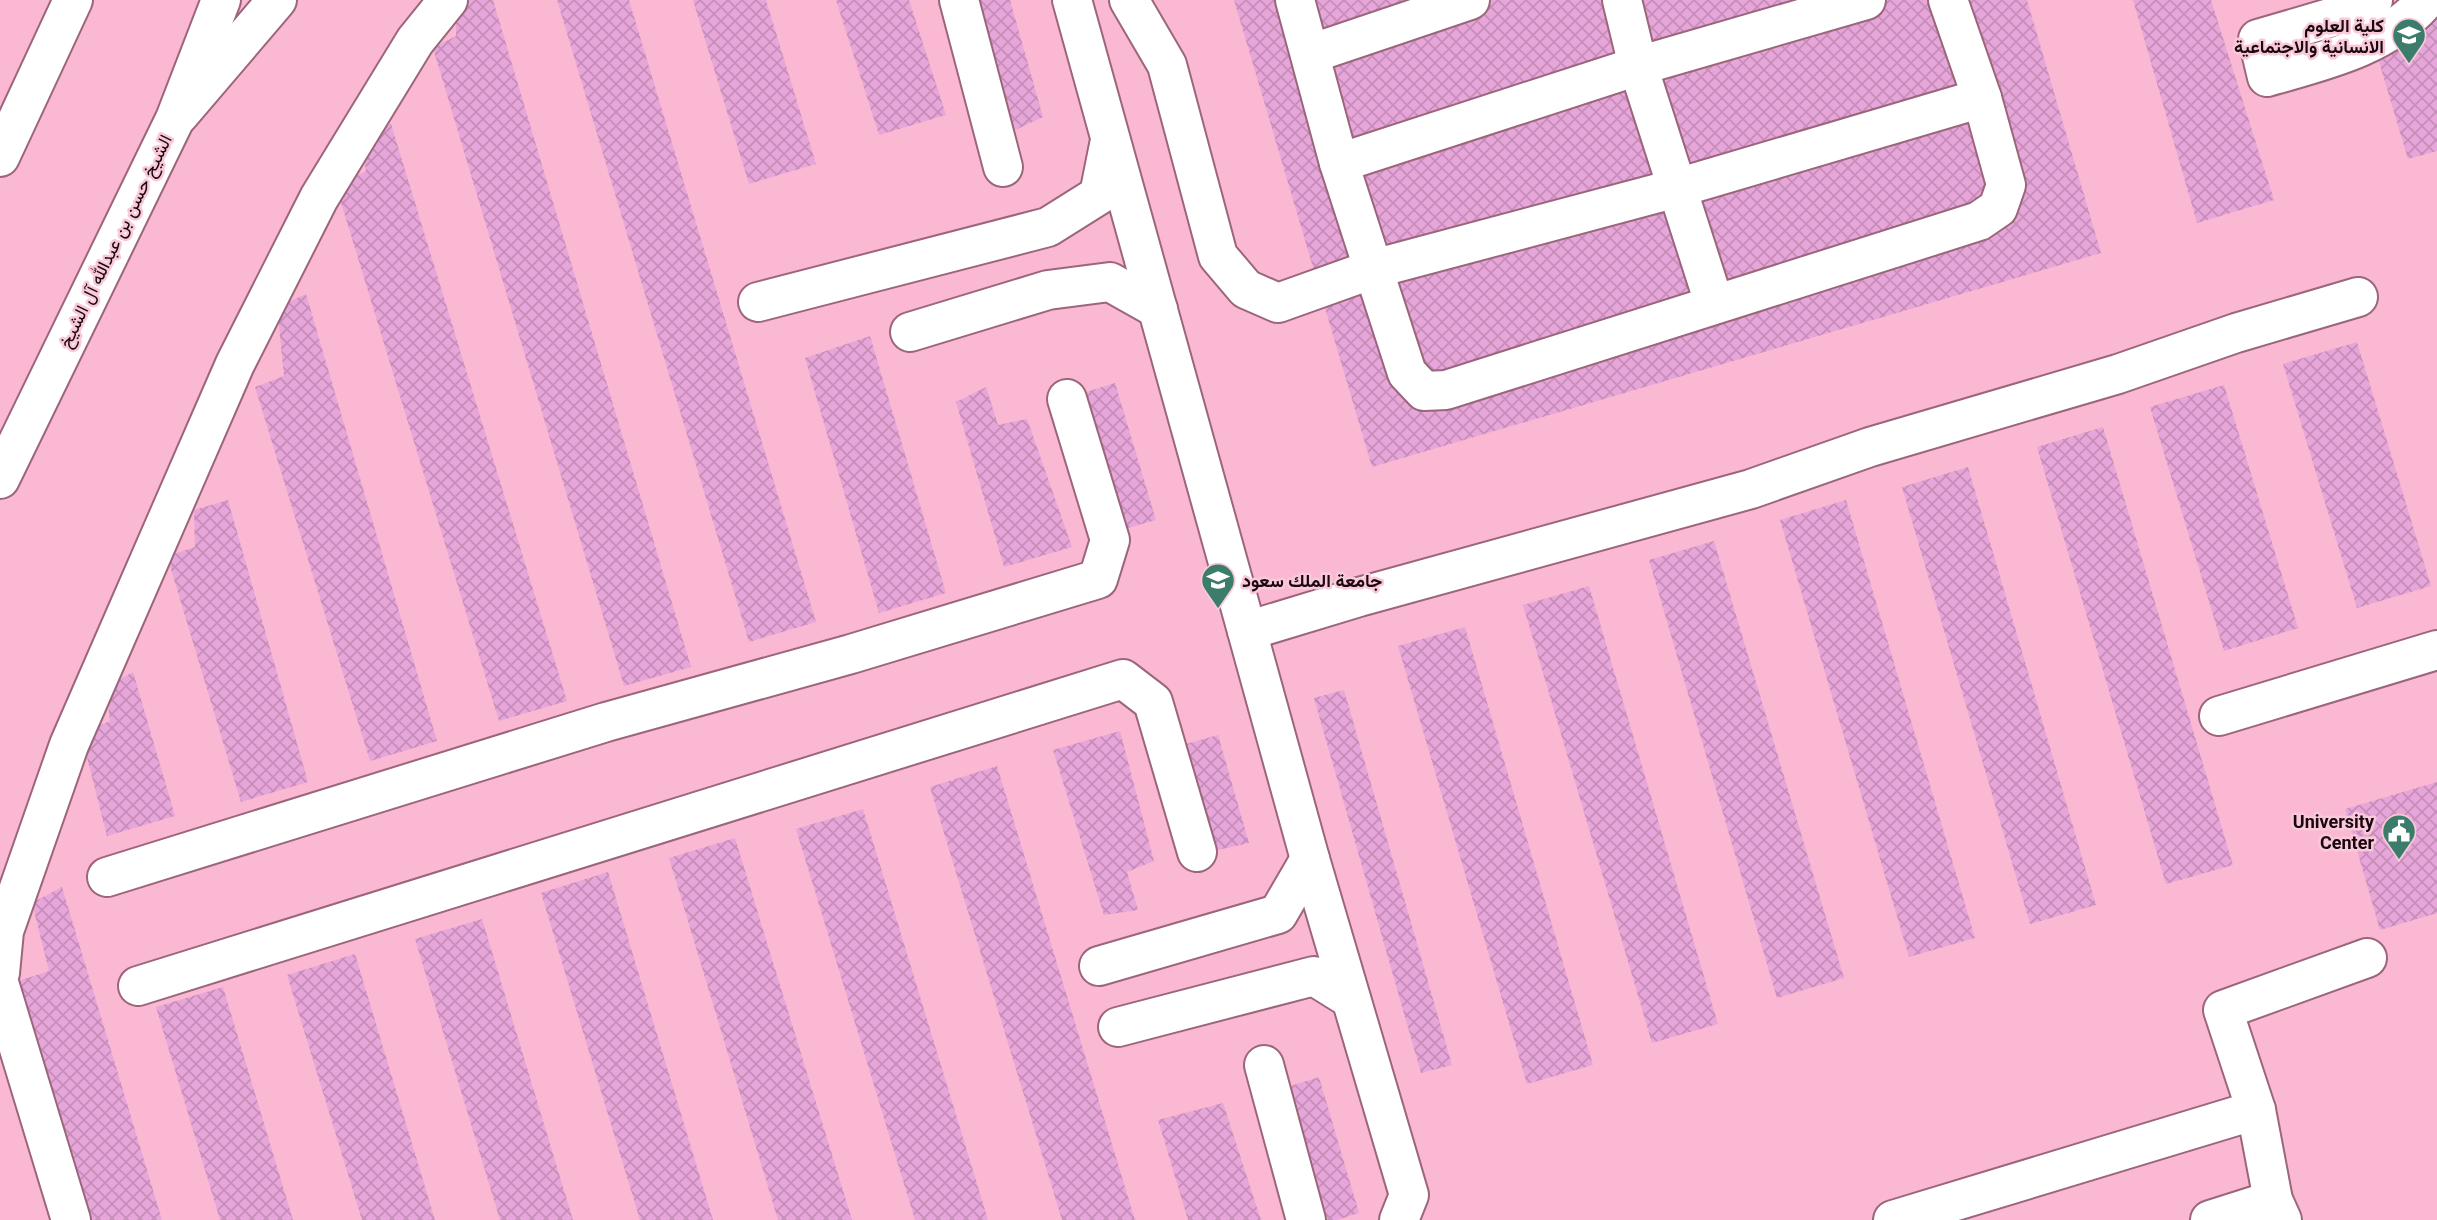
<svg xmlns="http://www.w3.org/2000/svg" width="2437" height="1220" font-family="Roboto,Vazirmatn,sans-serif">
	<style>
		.built { fill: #fbb8d2 }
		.building { fill: url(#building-cross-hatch) }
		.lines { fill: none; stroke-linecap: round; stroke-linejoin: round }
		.minor-casing { stroke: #9b667b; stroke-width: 42 }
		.major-casing { stroke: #9b667b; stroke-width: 42 }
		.minor { stroke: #fff; stroke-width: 38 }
		.major { stroke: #fff; stroke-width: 38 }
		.labels { text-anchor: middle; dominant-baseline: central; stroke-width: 5; stroke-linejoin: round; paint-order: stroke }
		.poi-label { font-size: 18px; font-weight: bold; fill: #1b0710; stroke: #f9c9da; text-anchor: end }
		.street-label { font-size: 18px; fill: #1b0710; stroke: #f9c9da }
	</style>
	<defs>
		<pattern id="building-cross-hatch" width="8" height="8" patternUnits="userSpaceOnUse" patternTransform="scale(1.75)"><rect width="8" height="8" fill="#e7a6d9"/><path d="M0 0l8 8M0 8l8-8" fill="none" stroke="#c68db9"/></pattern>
	</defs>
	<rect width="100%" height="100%" fill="#f9c9da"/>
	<rect class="built" x="0" y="0" width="2437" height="1220"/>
	<g class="building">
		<polygon points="470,0 493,0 691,667 624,686 433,48 456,36 456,7"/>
		<polygon points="557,0 629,0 816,622 749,642"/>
		<polygon points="693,0 766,0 816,164 749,184"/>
		<polygon points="836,0 909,0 946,115 879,135"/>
		<polygon points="975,0 1010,0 1043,117 1011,132"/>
		<polygon points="1234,0 2027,0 2101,253 1372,467"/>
		<polygon points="2133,0 2211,0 2274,200 2197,223"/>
		<polygon points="2437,16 2437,151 2408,159 2371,35"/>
		<polygon points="391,124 567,701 499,721 336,186 366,171 361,139"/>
		<polygon points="306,294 437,741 370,761 255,387 284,376 277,307"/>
		<polygon points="870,336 946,593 879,613 805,358"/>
		<polygon points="2357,342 2431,586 2357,608 2283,364"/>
		<polygon points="1115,383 1156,520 1124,529 1083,393"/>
		<polygon points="2224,385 2298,628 2224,651 2150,407"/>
		<polygon points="986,387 998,425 1027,419 1072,547 1004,567 956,402"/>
		<polygon points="2103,427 2233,865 2166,884 2037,447"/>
		<polygon points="1968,467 2096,905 2030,924 1902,487"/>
		<polygon points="228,500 308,782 241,802 167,556 195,547 194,510"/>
		<polygon points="1846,500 1975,938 1909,957 1780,520"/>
		<polygon points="1714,541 1844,978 1777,998 1649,560"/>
		<polygon points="1589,586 1718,1024 1652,1043 1523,605"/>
		<polygon points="1465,627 1593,1065 1527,1084 1398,646"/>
		<polygon points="133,672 175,816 107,836 81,734 110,721 106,687"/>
		<polygon points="1344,690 1452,1065 1421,1073 1314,698"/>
		<polygon points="1120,731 1154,861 1127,872 1138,910 1104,915 1053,750"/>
		<polygon points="1218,735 1249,843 1213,851 1186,744"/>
		<polygon points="997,766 1135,1220 1062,1220 930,787"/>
		<polygon points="2437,782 2437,913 2380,930 2345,809"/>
		<polygon points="863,809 988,1220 915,1220 796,829"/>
		<polygon points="735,838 852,1220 778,1220 669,858"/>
		<polygon points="608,872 713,1220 640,1220 541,893"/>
		<polygon points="62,887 162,1220 89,1220 18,981 49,971 32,903"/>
		<polygon points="482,919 573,1220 500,1220 415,939"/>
		<polygon points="355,954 435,1220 362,1220 287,975"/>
		<polygon points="223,987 293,1220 220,1220 156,1007"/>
		<polygon points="1319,1077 1359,1213 1337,1220 1327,1220 1287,1087"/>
		<polygon points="1223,1103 1261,1220 1188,1220 1158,1120"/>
	</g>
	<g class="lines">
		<g class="minor-casing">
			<g id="minor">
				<polyline points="959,0 1003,167"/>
				<polyline points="1072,0 1247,631 1359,597 1751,489 1870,447 2118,374 2236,333 2358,297"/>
				<polyline points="1129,0 1167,65 1218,256 1246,289 1278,303 1373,269 1677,188 1982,98"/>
				<polyline points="1295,0 1339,163 1407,373 1424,391 1446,390 1979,221 1998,208 2006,185 1982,98 1948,0"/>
				<polyline points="1622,0 1638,66 1714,303"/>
				<path d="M2373 0 2350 12 2258 39 2267 77C2323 61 2387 47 2426 0"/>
				<polyline points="1310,54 1470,0"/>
				<polyline points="179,115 277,0"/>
				<polyline points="1339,163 1638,66 1866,0"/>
				<polyline points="758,302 1048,227 1099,195 1109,145"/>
				<polyline points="910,332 1048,290 1110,282 1158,309"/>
				<polyline points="1247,631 1310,859 1409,1195 1399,1220"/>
				<polyline points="2219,716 2437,650"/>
				<polyline points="107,877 606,722 851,654 1098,579 1110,540 1067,399"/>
				<polyline points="1099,966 1278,914 1310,859"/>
				<polyline points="0,973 4,931 69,745 235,364 319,198 415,41 448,0"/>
				<polyline points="0,986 71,1220"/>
				<polyline points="138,986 1123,679 1153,702 1197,852"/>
				<polyline points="1118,1027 1314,976 1351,999"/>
				<polyline points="1264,1065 1306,1220"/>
				<polyline points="1893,1220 2256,1110"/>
				<polyline points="2210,1220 2273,1200"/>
				<polyline points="2282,1220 2273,1200 2256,1110 2223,1010 2367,958"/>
			</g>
		</g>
		<g class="major-casing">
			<g id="major">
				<polyline points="0,157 73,0"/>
				<polyline points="0,479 175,119 221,0"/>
			</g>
		</g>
		<use href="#minor" class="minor"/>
		<use href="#major" class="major"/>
	</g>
	<defs>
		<g id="university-pin" transform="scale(1.75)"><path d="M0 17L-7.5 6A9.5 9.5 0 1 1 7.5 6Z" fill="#3b7c6b" stroke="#f9c9da"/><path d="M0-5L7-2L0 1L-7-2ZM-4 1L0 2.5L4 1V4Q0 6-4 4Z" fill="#fff"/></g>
		<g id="civic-pin" transform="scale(1.75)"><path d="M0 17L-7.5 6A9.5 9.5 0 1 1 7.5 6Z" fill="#3b7c6b" stroke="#f9c9da"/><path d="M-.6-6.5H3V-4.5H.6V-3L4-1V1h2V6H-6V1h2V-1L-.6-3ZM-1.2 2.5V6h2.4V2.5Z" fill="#fff"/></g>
	</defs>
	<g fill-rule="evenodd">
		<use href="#university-pin" x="2409" y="35"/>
		<use href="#university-pin" x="1218" y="580"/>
		<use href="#civic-pin" x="2399" y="831"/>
	</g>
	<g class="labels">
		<g class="poi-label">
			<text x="2384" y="25">كلية العلوم<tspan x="2384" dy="21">الانسانية والاجتماعية</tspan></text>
			<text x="1242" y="580" text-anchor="start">جامعة الملك سعود</text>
			<text x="2374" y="821">University<tspan x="2374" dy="21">Center</tspan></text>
		</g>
		<g class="street-label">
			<text transform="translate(115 241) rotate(-64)">الشيخ حسن بن عبدالله آل الشيخ</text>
		</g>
	</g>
</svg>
